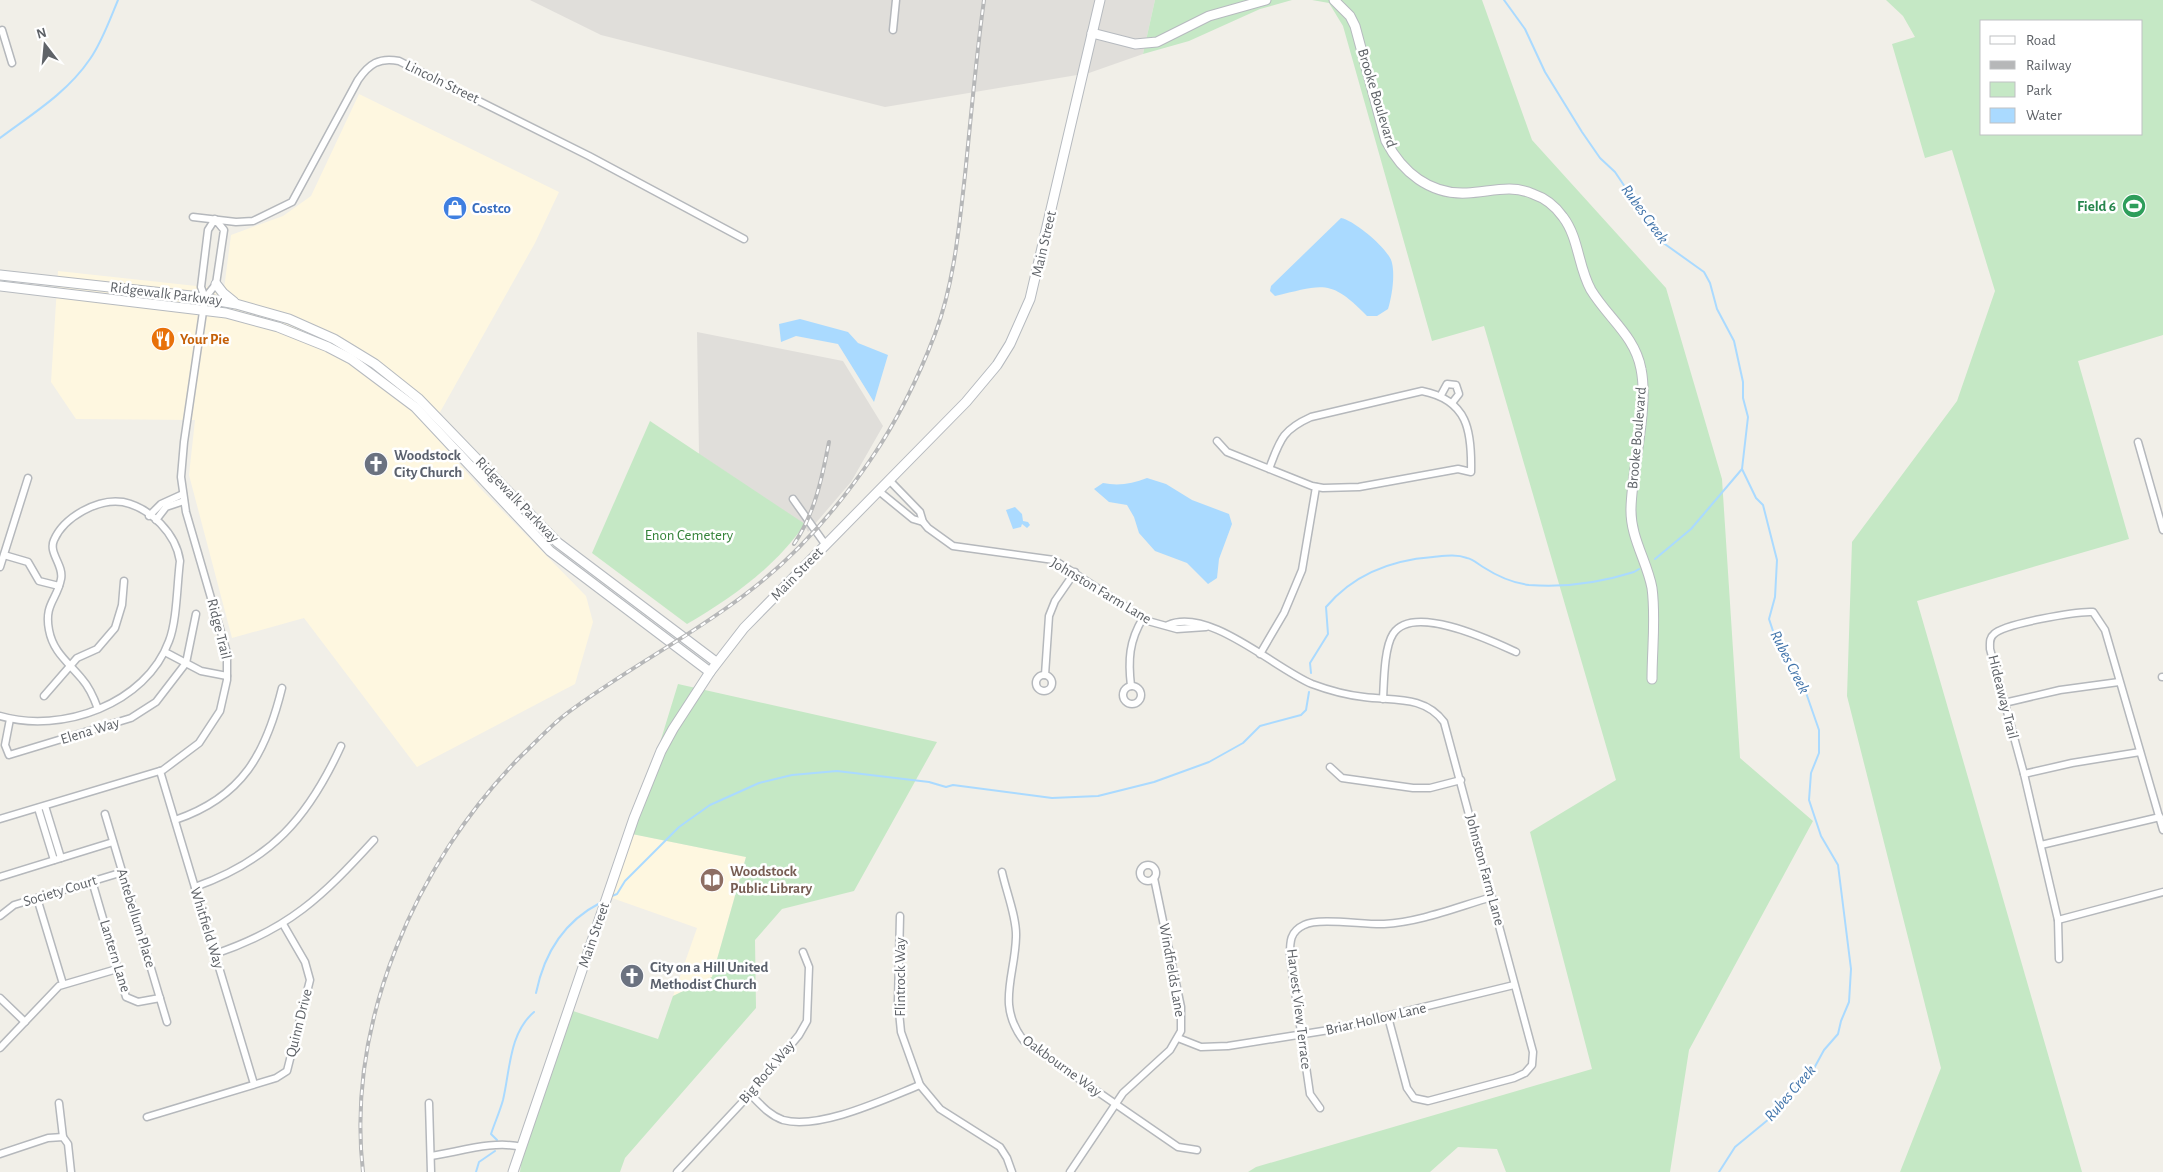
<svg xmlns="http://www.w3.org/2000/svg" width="2163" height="1172" font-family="'Alegreya Sans',sans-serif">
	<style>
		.commercial { fill: #fef7e0 }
		.industrial { fill: #e0deda }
		.green { fill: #c5e8c5; fill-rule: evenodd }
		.water { fill: #aadaff }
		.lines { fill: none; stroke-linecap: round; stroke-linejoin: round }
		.stream { stroke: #aadaff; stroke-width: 2 }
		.street-casing { stroke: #b5b8bc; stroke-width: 9 }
		.secondary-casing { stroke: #b6babf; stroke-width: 11 }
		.street { stroke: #fff; stroke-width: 6 }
		.secondary { stroke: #fff; stroke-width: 9 }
		.rail-casing { stroke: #b6b7b8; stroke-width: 4 }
		.rail { stroke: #fff; stroke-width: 2; stroke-dasharray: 5.5; stroke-linecap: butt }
		.labels { text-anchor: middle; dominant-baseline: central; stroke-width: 5; stroke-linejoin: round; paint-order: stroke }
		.street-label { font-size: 15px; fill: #5f6368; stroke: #fff }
		.leisure-label { font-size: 15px; font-weight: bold; fill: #27864d; stroke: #fff; text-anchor: end }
		.shop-label { font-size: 15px; font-weight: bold; fill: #366cbe; stroke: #fff; text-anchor: start }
		.food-label { font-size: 15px; font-weight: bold; fill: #c56008; stroke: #fff; text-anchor: start }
		.worship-label { font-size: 15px; font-weight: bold; fill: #5b616d; stroke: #fff; text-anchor: start }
		.park-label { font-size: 15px; fill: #348238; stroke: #fff }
		.education-label { font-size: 15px; font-weight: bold; fill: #785e54; stroke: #fff; text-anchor: start }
		.water-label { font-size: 16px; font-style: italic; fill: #4174aa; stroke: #fff }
	</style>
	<rect width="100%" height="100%" fill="#f1efe8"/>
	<g class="commercial">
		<polygon points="359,94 559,192 535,243 430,430 480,488 586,596 593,622 575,684 417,767 304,618 232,638 189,475 195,420 76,419 51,382 58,271 224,289 231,235 283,216 311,196"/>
		<polygon points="632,834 746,857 712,977 673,996 697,928 612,898"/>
	</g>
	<g class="industrial">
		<polygon points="530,0 1155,0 1143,54 1089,73 885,107 601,35"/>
		<polygon points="697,332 843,361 883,426 851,482 808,532 804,524 699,454"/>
	</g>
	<g class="green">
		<polygon points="1155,0 1292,0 1260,9 1189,41 1143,54"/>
		<polygon points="1312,0 1482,0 1532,140 1666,288 1722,479 1740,758 1813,821 1689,1050 1670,1172 1506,1172 1497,1149 1458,1147 1430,1172 1248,1172 1256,1167 1592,1069 1530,832 1616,780 1484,326 1432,341 1343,26 1329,3"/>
		<path d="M1886 0H2163V335L2078 361 2129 539 1917 601 2082 1172H1900L1941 1068 1847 696 1852 542 1957 401 1995 291 1952 150 1925 158 1892 44 1915 37 1903 16ZM1982 21H2142V134H1982Z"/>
		<path d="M650 421 805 524C774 568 732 598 687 624L592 553Z"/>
		<polygon points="678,684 937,742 854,891 782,909 755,940 756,1008 625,1158 620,1172 520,1172 523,1150 570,1010 658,1039 673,996 712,977 746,857 632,834"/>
	</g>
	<g class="water">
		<path d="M1341 218C1354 220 1390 250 1392 263 1395 276 1392 296 1388 309L1377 316H1367C1330 278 1323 285 1275 296L1270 291 1271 286Z"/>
		<polygon points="800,319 848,332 858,343 888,355 874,402 838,344 796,336 781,342 779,324"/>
		<path d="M1147 478 1166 484 1192 500 1229 514 1232 524 1219 559 1217 578 1208 584 1187 563 1155 551 1139 533 1134 517 1127 505 1109 502 1094 489 1103 483C1118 486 1132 484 1147 478Z"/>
		<polygon points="1015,507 1022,514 1023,521 1028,522 1030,525 1027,528 1022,524 1021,527 1013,529 1006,510"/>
	</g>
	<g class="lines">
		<g class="stream">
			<polyline points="1504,0 1525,29 1545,72 1582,132 1600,158 1615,172 1662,242 1704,272 1710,283 1717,309 1734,341 1743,382 1743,398 1748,417 1742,469 1756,498 1763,505 1777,560 1775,597 1769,619 1776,640 1796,677 1804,687 1819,730 1819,753 1811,773 1809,800 1821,836 1838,865 1851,969 1849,1002 1841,1021 1838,1034 1824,1050 1812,1072 1784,1100 1769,1119 1735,1147 1719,1172"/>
			<path d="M0 138C32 114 67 93 90 59 102 42 110 19 118 0"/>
			<polyline points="1655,559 1691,529 1742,469"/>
			<path d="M1311 673 1310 663 1328 634 1326 607C1353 575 1391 560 1433 557 1444 556 1456 554 1467 558 1473 559 1478 564 1483 567 1497 576 1512 583 1529 585 1566 588 1599 583 1634 572L1639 569"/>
			<polyline points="612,896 617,894 625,881 679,827 710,805 759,783 792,775 837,771 929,782 946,787 953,785 1052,798 1098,796 1154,782 1209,762 1243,743 1260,726 1301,715 1306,710 1309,692"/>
			<path d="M536 993C544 954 563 922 600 903"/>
			<path d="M497 1140 491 1134C495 1122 500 1111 503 1100 510 1071 509 1033 534 1012"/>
			<polyline points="476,1172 479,1162 495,1151"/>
		</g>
		<g class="street-casing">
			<g id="street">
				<polyline points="2,30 12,63"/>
				<polyline points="893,30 896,0"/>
				<path d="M193 217 236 222 253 221 292 202 358 80C369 64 379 57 399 61L589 156 744 239"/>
				<polyline points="1441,395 1447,384 1456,385 1459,394 1452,403"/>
				<path d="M1217 441 1227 452 1312 486 1323 488 1359 487 1458 469 1471 472C1472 431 1468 400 1422 391L1311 417C1282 430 1280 440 1269 469"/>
				<polyline points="2138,442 2163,530"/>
				<polyline points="890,481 920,512 923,522 928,528 953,546 1054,560 1148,621 1177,629 1206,627"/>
				<polyline points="880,492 913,519 923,522"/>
				<polyline points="793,499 825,544"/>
				<polyline points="149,516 161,504 183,494"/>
				<polyline points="156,520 166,507 184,501"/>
				<polyline points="4,555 28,562 39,581 59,586"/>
				<polyline points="0,567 28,478"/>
				<path d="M1168 625C1209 607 1274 668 1312 684 1328 690 1346 695 1364 697 1393 701 1424 695 1444 722L1533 1052 1532 1065 1525 1073 1514 1078 1428 1101 1414 1098 1407 1088 1388 1017"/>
				<polyline points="165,652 201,671 227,676"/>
				<polyline points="1260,654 1284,613 1302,570 1316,487"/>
				<circle cx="1044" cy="683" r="8"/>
				<polyline points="1045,675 1049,616 1055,601 1075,572"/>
				<polyline points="2162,677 2163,677"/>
				<path d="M1131 686C1128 660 1129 641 1143 618"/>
				<circle cx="1132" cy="695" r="9"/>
				<polyline points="44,696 77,658 97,649 115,628 122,605 124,581"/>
				<path d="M1383 699C1384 682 1384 648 1393 634 1413 603 1492 641 1516 652"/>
				<polyline points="2004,703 2060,690 2119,682"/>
				<path d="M0 716C62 734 146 704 169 641 177 621 177 584 180 561 176 534 151 508 123 502 98 498 64 517 54 540 48 553 64 565 61 579 57 600 44 604 49 630 53 652 68 662 82 679 90 688 94 698 98 709"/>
				<polyline points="10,719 5,745 9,755 131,718 156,702 186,663 196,614"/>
				<polyline points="1330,767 1342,778 1413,788 1430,788 1461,780"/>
				<polyline points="160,771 254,1084"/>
				<polyline points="2024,774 2072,763 2140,752"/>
				<polyline points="45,806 61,858"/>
				<polyline points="38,808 54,860"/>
				<polyline points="105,814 167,1022"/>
				<polyline points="0,819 163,770 199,743 220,711 227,680 227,653 186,512 181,477 184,442 205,298 201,287 208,230 215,219 224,230 216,284 205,298"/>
				<path d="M175 820C243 797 266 753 282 688"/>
				<polyline points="2041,845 2160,817"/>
				<circle cx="1148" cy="873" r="8"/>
				<path d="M1002 872C1006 891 1017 918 1016 937 1015 977 996 1005 1024 1041L1178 1147 1197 1150"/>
				<polyline points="0,877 113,842"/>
				<polyline points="92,881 126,997 138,1002 160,998"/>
				<path d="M195 887C271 860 308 818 341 746"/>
				<polyline points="37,898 63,984"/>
				<polyline points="0,916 14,905 123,872"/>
				<polyline points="900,916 898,1002 901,1032 920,1085 940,1109 1000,1147 1007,1158 1012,1172"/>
				<polyline points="2058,920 2163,892"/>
				<path d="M215 954C289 929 322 897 374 840"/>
				<path d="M2059 959 2058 920 2024 774 1990 649C1990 643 1989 638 1994 634 2003 624 2077 611 2093 612L2105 630 2163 830"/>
				<polyline points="0,998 25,1022"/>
				<polyline points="1178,1038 1201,1047 1228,1046 1329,1030 1514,985"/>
				<polyline points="0,1048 59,986 117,969"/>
				<path d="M750 1094C760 1104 769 1115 783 1120 820 1130 885 1099 920 1085"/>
				<polyline points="59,1103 63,1137"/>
				<polyline points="429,1103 431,1172"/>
				<path d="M1320 1108 1310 1094 1290 957C1290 943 1289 932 1304 925 1319 917 1364 925 1384 924 1420 922 1457 907 1492 897"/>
				<polyline points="147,1117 276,1078 287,1071 310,980 305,962 283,924"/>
				<polyline points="0,1154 48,1138 63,1137 68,1144 71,1172"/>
				<path d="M431 1156C459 1152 493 1140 522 1147"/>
				<polyline points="677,1172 750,1094 799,1035 807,1021 809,967 803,952"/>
				<polyline points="1070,1172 1123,1093 1170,1050 1181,1031 1181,1007 1154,878"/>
			</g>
		</g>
		<g class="secondary-casing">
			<g id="secondary">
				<path d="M1334 0 1350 16 1355 26 1386 141C1402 172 1430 195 1467 193 1490 192 1511 184 1533 194 1545 198 1556 207 1563 217 1579 238 1578 267 1591 290 1608 318 1635 336 1641 369 1649 408 1632 467 1631 508 1630 537 1647 561 1652 588 1656 618 1652 649 1652 679"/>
				<polyline points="1092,33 1135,44 1157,42 1209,16 1266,0"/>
				<polyline points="0,275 191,296 236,304 289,319 334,339 375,364 419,399 557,542 716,662"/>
				<polyline points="216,284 223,293 234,302"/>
				<polyline points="0,286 226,313 278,327 328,347 351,359 415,407 550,551 710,672"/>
				<polyline points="513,1172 634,818 661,751 673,729 710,672 744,628 966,402 997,365 1010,344 1030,299 1100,0"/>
			</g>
		</g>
		<use href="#street" class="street"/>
		<use href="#secondary" class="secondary"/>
		<g class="rail-casing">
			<g id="rail">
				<path d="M794 544C815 513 822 478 829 442"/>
				<path d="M363 1172C346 1022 416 863 520 757 535 743 549 727 566 714 624 670 690 637 747 593 796 556 837 509 871 459 897 421 919 376 935 334 954 284 959 228 965 175 971 117 976 58 984 0"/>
			</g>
		</g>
		<use href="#rail" class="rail"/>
	</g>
	<defs>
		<g id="stadium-disc" transform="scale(1.25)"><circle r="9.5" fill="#2e9e5b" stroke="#fff"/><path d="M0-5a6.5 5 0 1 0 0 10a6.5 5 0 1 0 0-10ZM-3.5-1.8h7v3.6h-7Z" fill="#fff"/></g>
		<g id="shop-disc" transform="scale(1.25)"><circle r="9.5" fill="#3f7fe0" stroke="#fff"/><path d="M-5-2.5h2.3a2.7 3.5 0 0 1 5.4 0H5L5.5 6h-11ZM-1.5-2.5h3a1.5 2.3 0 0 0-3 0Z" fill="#fff"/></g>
		<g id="restaurant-disc" transform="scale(1.25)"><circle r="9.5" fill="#e8710a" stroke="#fff"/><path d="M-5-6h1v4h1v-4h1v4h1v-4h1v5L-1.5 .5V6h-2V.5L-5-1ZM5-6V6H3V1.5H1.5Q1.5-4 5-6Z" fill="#fff"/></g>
		<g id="church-disc" transform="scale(1.25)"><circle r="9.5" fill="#6b7280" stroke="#fff"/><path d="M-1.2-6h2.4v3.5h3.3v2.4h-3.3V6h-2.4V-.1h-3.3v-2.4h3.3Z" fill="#fff"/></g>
		<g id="library-disc" transform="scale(1.25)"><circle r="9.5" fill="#8d6e63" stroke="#fff"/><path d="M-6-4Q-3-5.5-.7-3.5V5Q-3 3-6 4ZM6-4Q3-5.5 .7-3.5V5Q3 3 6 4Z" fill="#fff"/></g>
	</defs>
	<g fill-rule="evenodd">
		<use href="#stadium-disc" x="2134" y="206"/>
		<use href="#shop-disc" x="455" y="208"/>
		<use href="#restaurant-disc" x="163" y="339"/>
		<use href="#church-disc" x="376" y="464"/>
		<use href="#library-disc" x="712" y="880"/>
		<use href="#church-disc" x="632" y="976"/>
	</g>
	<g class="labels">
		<g class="street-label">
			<text transform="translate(442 82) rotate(26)">Lincoln Street</text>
			<text transform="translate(1377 98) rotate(73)">Brooke Boulevard</text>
			<text transform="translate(1044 244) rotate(-77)">Main Street</text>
			<text transform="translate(166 294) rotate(7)">Ridgewalk Parkway</text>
			<text transform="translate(1637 438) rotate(-85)">Brooke Boulevard</text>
			<text transform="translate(517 500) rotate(46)">Ridgewalk Parkway</text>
			<text transform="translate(797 574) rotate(-46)">Main Street</text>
			<text transform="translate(1101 591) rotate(31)">Johnston Farm Lane</text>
			<text transform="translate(219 629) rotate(76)">Ridge Trail</text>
			<text transform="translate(2003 697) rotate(76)">Hideaway Trail</text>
			<text transform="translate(90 731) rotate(-17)">Elena Way</text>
			<text transform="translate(1485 870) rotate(75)">Johnston Farm Lane</text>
			<text transform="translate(60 891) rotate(-17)">Society Court</text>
			<text transform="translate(136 918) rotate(73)">Antebellum Place</text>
			<text transform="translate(207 928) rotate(73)">Whitfield Way</text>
			<text transform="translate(594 935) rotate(-71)">Main Street</text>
			<text transform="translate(115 956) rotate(73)">Lantern Lane</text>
			<text transform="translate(1172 970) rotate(80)">Windfields Lane</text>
			<text transform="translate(900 977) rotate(-90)">Flintrock Way</text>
			<text transform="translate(1299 1009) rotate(83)">Harvest View Terrace</text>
			<text transform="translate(1376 1019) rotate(-13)">Briar Hollow Lane</text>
			<text transform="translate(299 1023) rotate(-76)">Quinn Drive</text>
			<text transform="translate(1062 1066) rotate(36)">Oakbourne Way</text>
			<text transform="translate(767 1072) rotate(-50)">Big Rock Way</text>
		</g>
		<g class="leisure-label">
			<text x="2116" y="206">Field 6</text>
		</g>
		<g class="shop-label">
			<text x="472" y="208">Costco</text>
		</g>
		<g class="food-label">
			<text x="180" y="339">Your Pie</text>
		</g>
		<g class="worship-label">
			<text x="394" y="455">Woodstock<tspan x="394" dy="17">City Church</tspan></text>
			<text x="650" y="967">City on a Hill United<tspan x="650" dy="17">Methodist Church</tspan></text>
		</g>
		<g class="park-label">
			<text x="689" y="535">Enon Cemetery</text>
		</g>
		<g class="education-label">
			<text x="730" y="871">Woodstock<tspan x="730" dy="17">Public Library</tspan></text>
		</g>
		<g class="water-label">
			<text transform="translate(1645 214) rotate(54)">Rubes Creek</text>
			<text transform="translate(1790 662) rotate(63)">Rubes Creek</text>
			<text transform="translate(1790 1093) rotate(-49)">Rubes Creek</text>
		</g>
	</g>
	<rect x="1980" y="20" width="162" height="115" fill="#ffffff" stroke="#bfc1c3"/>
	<rect x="1990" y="36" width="25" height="8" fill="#ffffff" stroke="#bfc1c3"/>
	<text x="2026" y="45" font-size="15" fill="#5f6368">Road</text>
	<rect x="1990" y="61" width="25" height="8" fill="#b6b7b8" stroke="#bfc1c3"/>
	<text x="2026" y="70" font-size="15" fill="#5f6368">Railway</text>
	<rect x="1990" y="82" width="25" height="15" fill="#c5e8c5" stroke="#bfc1c3"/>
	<text x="2026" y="95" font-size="15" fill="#5f6368">Park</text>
	<rect x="1990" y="108" width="25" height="15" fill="#aadaff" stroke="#bfc1c3"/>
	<text x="2026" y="120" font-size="15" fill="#5f6368">Water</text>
	<g transform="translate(45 45) rotate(344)" stroke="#ffffff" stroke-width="4" paint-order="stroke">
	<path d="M0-4L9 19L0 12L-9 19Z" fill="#5f6368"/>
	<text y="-8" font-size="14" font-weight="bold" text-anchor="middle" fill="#5f6368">N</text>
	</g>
</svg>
